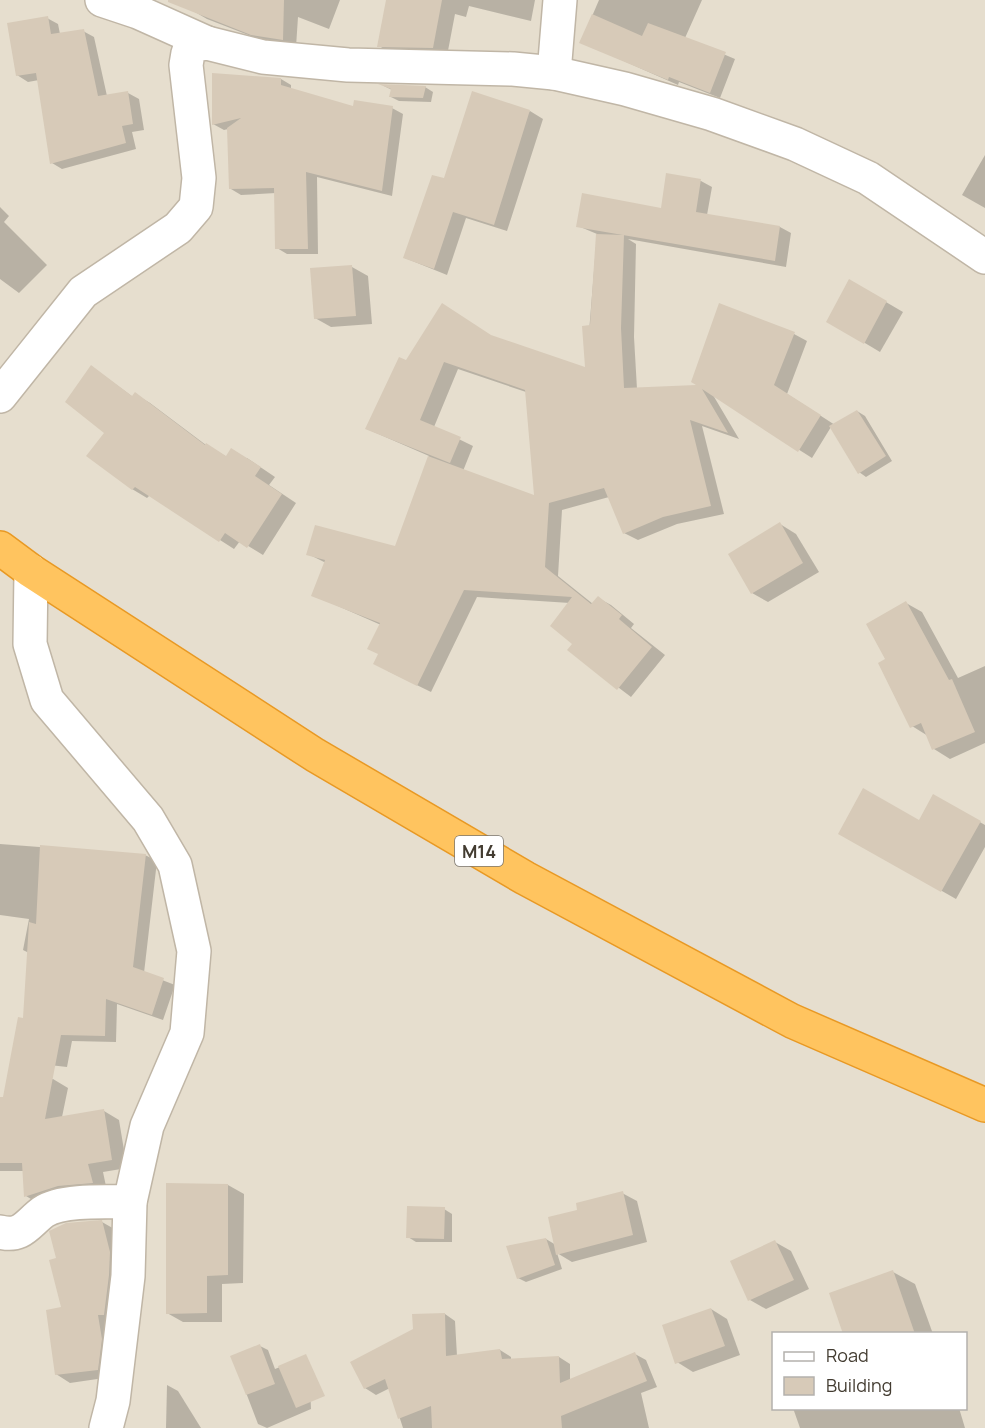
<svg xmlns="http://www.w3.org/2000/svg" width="985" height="1428" font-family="Manrope,sans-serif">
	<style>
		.residential { fill: #e6dece; fill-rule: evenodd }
		.shadow { fill: #0003; fill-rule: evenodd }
		.building { fill: #d7cab8 }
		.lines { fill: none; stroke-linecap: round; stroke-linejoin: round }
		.street-casing { stroke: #c0b6a6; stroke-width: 36 }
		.highway-casing { stroke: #e89924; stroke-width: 36 }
		.street { stroke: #fff; stroke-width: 33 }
		.highway { stroke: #ffc45f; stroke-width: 33 }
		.labels { text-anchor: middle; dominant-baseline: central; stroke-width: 6; stroke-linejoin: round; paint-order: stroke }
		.shield { fill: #fff; stroke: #7b766f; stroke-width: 1.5 }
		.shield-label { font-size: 18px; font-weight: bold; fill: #433c31 }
	</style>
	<rect width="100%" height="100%" fill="#f2ece1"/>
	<path class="residential" d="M0 0H985V1428H0ZM774 1334H966V1408H774Z"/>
	<g class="shadow">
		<polygon points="193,0 340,0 329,29 298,17 296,47 266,42 207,19 195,12"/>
		<polygon points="387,0 535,0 531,21 469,6 466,17 455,14 447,56 393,54 379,46"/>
		<polygon points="599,0 702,0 685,38 735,59 720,98 679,82 678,85 581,42"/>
		<polygon points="47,18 58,24 60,34 83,31 94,37 107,96 128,93 139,99 144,130 132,132 136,149 62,169 52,163 39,80 28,82 17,75"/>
		<polygon points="281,79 291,85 291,90 354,108 392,108 403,114 392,196 317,177 318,254 287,254 277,248 276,193 241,195 231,189 228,129 224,130 213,124"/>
		<polygon points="384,86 425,87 433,92 431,102 399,101 391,97 392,90"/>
		<polygon points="530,111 543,119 507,231 466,218 447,275 405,258 445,180"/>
		<polygon points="985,155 985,208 962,195"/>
		<path d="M668 175 701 181 712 187 707 215 780 227 791 233 786 267 628 239 636 244 634 337 637 389 701 387 794 334 807 341 787 394 835 425 857 411 865 416 892 461 866 477 859 472 831 427 812 458 713 395 739 439 702 426 724 514 677 524 638 540 624 533 609 497 562 510 558 576 593 604 598 598 611 605 634 624 631 628 665 655 631 697 569 650 574 643 570 603 477 597 431 692 388 671 379 654 381 625 313 595 326 563 308 554 396 548 429 456 367 429 407 362 494 337 586 369 597 234 578 226 662 210ZM458 369 526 392 535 497 463 471 473 446 434 427Z"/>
		<polygon points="0,207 9,216 4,222 47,265 19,293 0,279"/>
		<polygon points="352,267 368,276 372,324 331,327 315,318"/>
		<polygon points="850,281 903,312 880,352 828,321"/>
		<polygon points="92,367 133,397 135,394 150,403 206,445 227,457 247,458 275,477 269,485 296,503 263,555 240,541 234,549 150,495 147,498 132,489 106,433"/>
		<polygon points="780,524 796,534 819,572 768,602 752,593"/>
		<polygon points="906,603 922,612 958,678 985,666 985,743 950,759 934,749 928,736 912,726 887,659"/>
		<polygon points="934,796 985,825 985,847 956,899 840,833 919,822"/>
		<polygon points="0,844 145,855 157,861 144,973 175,985 163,1020 117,1004 116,1042 72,1041 67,1067 23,1062 29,953 23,950 29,919 0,915"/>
		<polygon points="53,1079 68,1088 62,1117 104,1111 119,1120 127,1168 103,1172 107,1191 41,1205 26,1196 24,1171 0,1171 0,1098 4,1098 7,1085"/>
		<polygon points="168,1185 228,1185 244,1194 243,1283 222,1284 222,1322 183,1322 167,1313"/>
		<polygon points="622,1193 637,1201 647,1242 572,1262 557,1253 562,1269 526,1282 518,1278 546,1239 556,1245 579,1211"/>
		<polygon points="444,1209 452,1214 452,1242 416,1242 408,1237"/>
		<polygon points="102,1222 116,1230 111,1377 70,1383 56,1374 63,1308 58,1259"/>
		<polygon points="775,1242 791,1251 809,1289 766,1309 750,1300"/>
		<polygon points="893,1272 915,1284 933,1334 844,1334"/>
		<polygon points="711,1309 727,1319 740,1355 693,1372 677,1362"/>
		<polygon points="445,1314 455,1321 457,1356 500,1350 511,1357 511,1360 559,1357 570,1364 570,1381 635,1354 646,1360 657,1387 641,1393 649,1428 403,1428 390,1388 376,1395 365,1388"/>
		<polygon points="260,1346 268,1350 275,1369 302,1358 309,1362 311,1409 267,1428 258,1424 232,1356"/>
		<polygon points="167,1385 178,1391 201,1428 166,1428"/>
		<polygon points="793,1408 959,1408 965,1428 800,1428"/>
	</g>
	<g class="building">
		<polygon points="168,0 284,0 283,40 251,35 168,2"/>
		<polygon points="386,0 442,0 433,48 377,47"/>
		<polygon points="592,14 642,36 648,23 726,52 710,93 669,77 668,80 579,43"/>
		<polygon points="48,16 51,34 84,29 98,96 128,91 133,124 122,126 126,143 50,164 36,73 16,76 7,23"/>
		<polygon points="212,73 281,78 281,85 353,106 354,100 393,106 382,191 306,172 308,249 275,249 274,188 229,189 227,128 241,118 212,125"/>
		<polygon points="378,84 426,86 423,98 389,97 391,89"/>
		<polygon points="472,91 530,110 494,225 453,212 434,269 403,258 432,175 444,178"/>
		<polygon points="666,173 701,179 696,212 780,226 775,261 576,227 582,193 661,208"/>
		<polygon points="596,234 624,235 621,328 624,388 696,385 691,382 719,303 795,332 774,385 821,415 798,452 702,389 728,433 690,420 711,506 663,517 623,534 604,488 549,503 545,567 591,604 598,596 622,615 619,619 652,647 617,690 567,650 572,644 550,626 572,597 464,590 417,686 373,664 378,654 367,649 380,623 311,596 325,560 306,555 315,525 395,546 428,456 534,495 525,390 444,362 420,420 461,437 450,463 365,429 399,357 406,360 442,303 491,335 585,367 582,326 590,325"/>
		<polygon points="352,265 356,316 314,319 310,268"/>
		<polygon points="849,279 887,301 864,344 826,322"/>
		<polygon points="91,365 132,396 135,392 205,445 206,443 226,456 231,448 261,467 255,476 282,494 247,548 225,533 219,542 135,487 132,490 86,456 104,433 65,402"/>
		<polygon points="857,410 886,456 858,474 829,426"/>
		<polygon points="780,522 803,563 751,594 728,554"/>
		<polygon points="906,601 949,680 952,679 975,732 932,750 921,723 910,728 878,663 885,659 866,624"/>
		<polygon points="863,788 919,820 933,794 981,821 941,892 838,834"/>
		<polygon points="40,845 146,854 133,967 164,978 152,1015 106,999 105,1036 61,1035 45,1119 104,1109 112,1160 88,1164 93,1183 58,1186 24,1197 22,1163 0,1163 0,1097 3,1097 18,1017 23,1018 29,922 36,924"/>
		<polygon points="166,1183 228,1184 228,1275 207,1276 207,1313 166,1314"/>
		<polygon points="623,1191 633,1235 556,1255 548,1217 577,1210 576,1203"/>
		<polygon points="407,1206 445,1207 444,1239 406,1238"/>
		<polygon points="102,1220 110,1252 109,1275 104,1315 98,1315 102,1339 98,1370 55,1375 46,1310 61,1307 49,1260 56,1258 49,1231 66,1223"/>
		<polygon points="546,1238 555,1265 517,1279 506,1246"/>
		<polygon points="775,1240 794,1280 748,1301 730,1261"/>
		<polygon points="893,1270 915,1334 843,1334 829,1293"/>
		<polygon points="711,1308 725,1346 675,1364 662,1325"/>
		<polygon points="445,1313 446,1356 500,1349 502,1359 559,1356 560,1383 635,1352 647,1381 561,1416 562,1428 432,1428 431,1406 398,1419 385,1379 364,1389 350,1362 413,1329 412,1314"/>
		<polygon points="260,1344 275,1384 246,1395 230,1356"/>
		<polygon points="306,1354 325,1396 296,1408 278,1366"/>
	</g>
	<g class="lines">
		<g class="street-casing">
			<g id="street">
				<polyline points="102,0 138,12 207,43"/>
				<polyline points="554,73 560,0"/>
				<polyline points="0,396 83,292 178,228 196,207 199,178 186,65 188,53 195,45 207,43 263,57 348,65 513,69 554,73 625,89 712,114 795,144 868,178 985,257"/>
				<polyline points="31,571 30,644 47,700 148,819 175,865 194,951 187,1033 147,1126 130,1202 128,1276 113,1401 106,1428"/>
				<path d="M0 1232C22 1238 28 1223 43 1212 62 1199 108 1202 130 1202"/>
			</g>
		</g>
		<g class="highway-casing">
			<polyline id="highway" points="0,548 31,571 315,755 525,878 792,1021 985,1105"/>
		</g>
		<use href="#street" class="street"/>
		<use href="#highway" class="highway"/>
	</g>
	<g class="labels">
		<rect class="shield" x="455" y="836" width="48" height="30" rx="4.5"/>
		<g class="shield-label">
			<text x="479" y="851">M14</text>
		</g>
	</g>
	<rect x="772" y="1332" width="195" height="78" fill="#ffffff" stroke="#b4b1ad" stroke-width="1.5"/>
	<rect x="784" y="1352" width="30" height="9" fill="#ffffff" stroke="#b4b1ad" stroke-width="1.5"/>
	<text x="826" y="1362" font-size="18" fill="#433c31">Road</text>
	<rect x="784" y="1377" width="30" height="18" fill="#d7cab8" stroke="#b4b1ad" stroke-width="1.5"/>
	<text x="826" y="1392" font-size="18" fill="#433c31">Building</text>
</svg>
